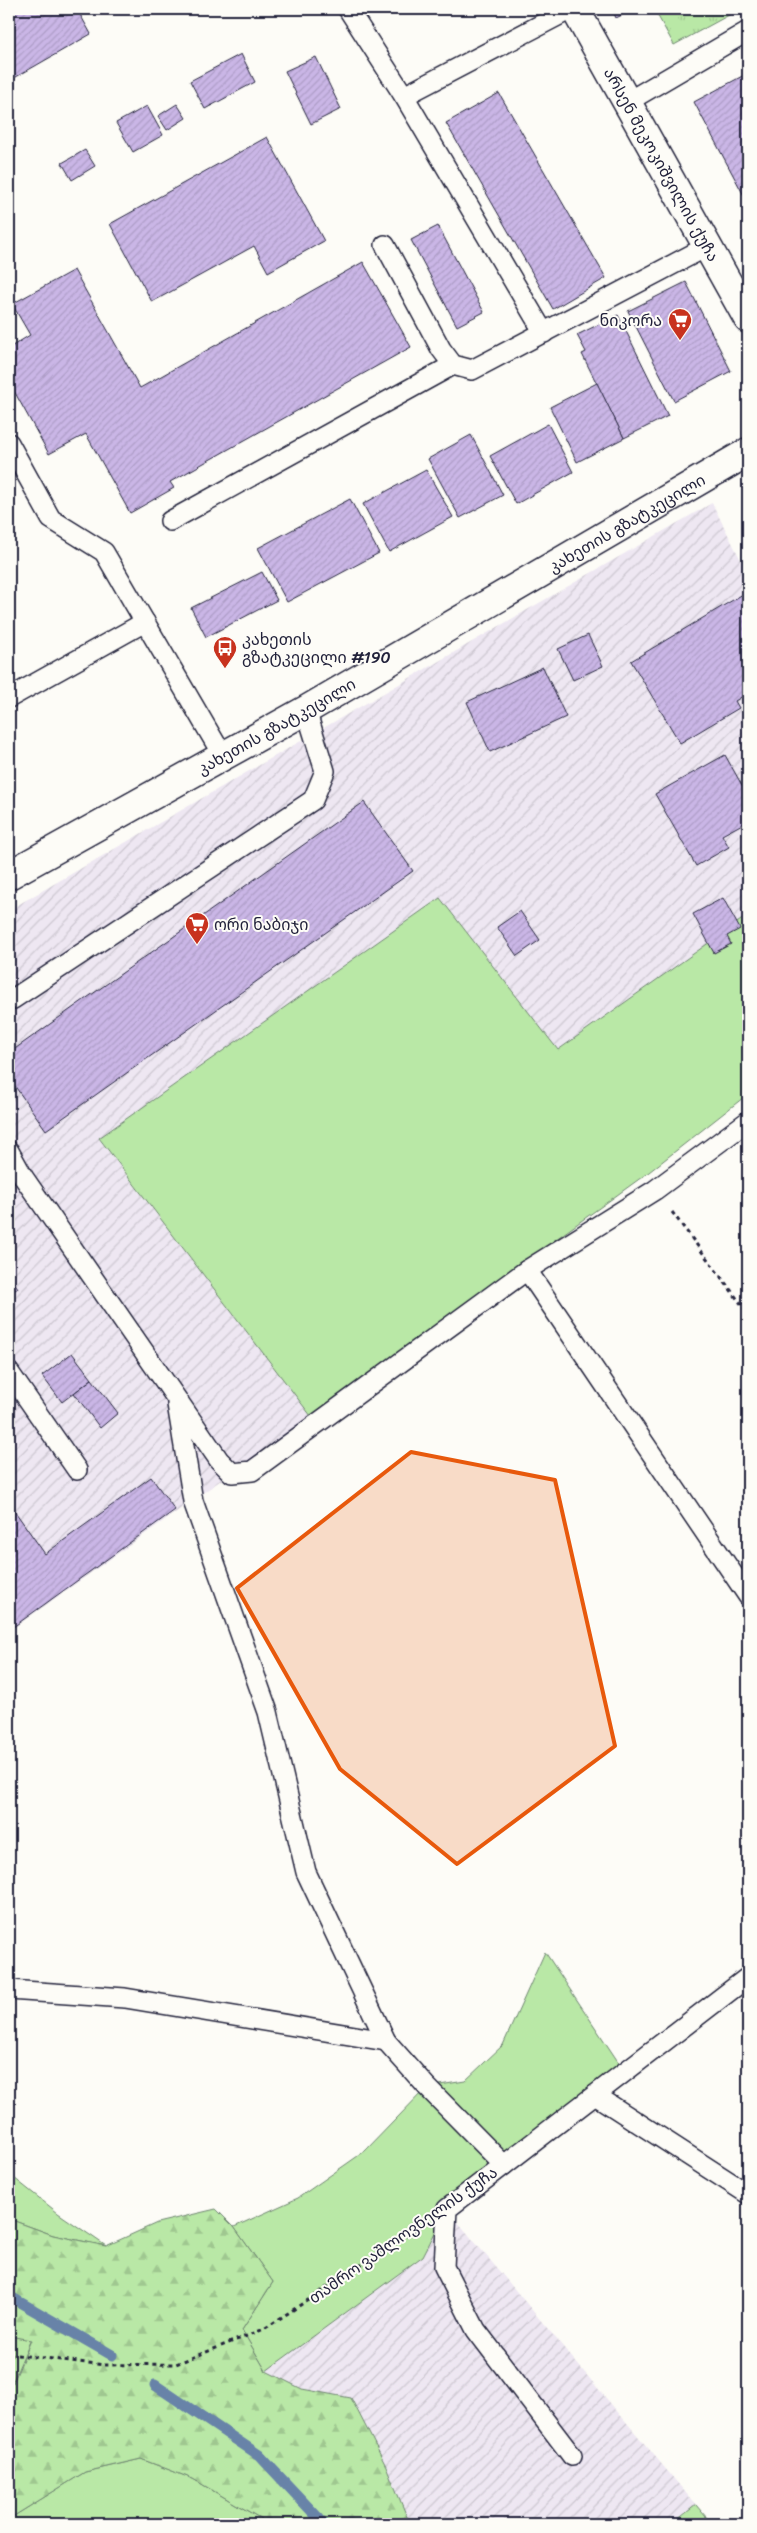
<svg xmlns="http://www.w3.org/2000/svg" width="757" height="2533" font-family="Sriracha,'Noto Sans Georgian',sans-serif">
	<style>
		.industrial { fill: url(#industrial-furrows) }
		.grass { fill: #b9e8a6; stroke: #6e8570 }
		.forest { fill: url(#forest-firs); stroke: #6e8570 }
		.park { fill: url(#park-tufts); stroke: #6e8570 }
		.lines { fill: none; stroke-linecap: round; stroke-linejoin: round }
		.stream { stroke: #6783a8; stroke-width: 11 }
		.building { fill: url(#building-hatch); stroke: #22223b }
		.service-casing { stroke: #22223b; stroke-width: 22 }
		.minor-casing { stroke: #22223b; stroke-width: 31 }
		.trunk-casing { stroke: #22223b; stroke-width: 31 }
		.path { stroke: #22223b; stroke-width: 3; stroke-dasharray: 4 4; stroke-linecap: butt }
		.service { stroke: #fdfcf7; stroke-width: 19 }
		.minor { stroke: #fdfcf7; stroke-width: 28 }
		.trunk { stroke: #fdfcf7; stroke-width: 28 }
		.marked { fill: #e8590c; fill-opacity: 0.2; stroke: #e8590c; stroke-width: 4; stroke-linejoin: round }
		.labels { text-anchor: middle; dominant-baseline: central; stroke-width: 4; stroke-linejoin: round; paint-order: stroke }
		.street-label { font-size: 16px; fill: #22223b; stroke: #fdfcf7 }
		.poi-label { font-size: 16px; fill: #22223b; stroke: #fdfcf7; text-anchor: start }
	</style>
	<defs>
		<pattern id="industrial-furrows" width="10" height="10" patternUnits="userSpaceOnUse" patternTransform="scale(1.25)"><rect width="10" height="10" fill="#eee7f2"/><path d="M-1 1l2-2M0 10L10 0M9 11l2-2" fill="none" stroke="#ccc6d0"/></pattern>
		<pattern id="forest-firs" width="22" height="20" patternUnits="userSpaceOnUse" patternTransform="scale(1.25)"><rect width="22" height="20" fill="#b9e8a6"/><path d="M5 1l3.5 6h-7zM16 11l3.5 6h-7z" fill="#9fc790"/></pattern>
		<pattern id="park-tufts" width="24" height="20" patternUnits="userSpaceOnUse" patternTransform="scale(1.25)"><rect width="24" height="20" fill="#b9e8a6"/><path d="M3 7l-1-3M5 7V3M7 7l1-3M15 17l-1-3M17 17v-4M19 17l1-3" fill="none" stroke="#9fc790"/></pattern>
		<pattern id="building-hatch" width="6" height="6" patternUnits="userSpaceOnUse" patternTransform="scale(1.25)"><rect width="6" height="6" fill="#cab6e6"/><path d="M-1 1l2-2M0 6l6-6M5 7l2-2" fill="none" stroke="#ad9cc6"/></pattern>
	</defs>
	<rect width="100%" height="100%" fill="#fdfcf7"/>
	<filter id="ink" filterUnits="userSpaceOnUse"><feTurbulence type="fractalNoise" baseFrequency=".02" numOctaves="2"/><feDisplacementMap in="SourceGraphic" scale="10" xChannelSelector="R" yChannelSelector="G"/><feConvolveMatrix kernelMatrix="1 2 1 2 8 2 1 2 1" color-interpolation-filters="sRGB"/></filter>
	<g filter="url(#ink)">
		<g class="industrial">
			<polygon points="712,503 748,574 748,915 558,1050 440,898 99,1139 311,1416 9,1631 9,910"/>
			<polygon points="447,2209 696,2505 672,2524 410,2524 386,2466 351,2398 302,2389 266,2371 423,2256"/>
		</g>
		<g class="grass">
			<polygon points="440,898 558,1050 748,915 748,1094 649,1172 311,1416 99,1138"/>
			<polygon points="545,1952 625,2072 447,2209 423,2256 266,2371 242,2330 273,2282 234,2227 298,2198 365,2151 427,2087 465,2081 503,2045"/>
			<polygon points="9,2174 58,2213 106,2246 53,2235 9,2219"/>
			<polygon points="9,2336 31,2339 12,2383 9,2384"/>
			<polygon points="141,2459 193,2479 270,2524 158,2524 136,2521 118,2524 9,2524 9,2519 85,2472"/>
			<polygon points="696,2505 712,2524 672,2524"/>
		</g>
		<polygon class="forest" points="216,2209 234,2227 273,2282 242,2330 266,2371 302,2389 351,2398 386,2466 410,2524 270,2524 193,2479 141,2459 85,2472 9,2519 9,2384 13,2383 31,2340 9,2336 9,2219 53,2235 106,2246 157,2223"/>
		<polygon class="park" points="654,9 740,9 674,45"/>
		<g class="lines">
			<g class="stream">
				<polyline points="9,2296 112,2355"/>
				<polyline points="155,2385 259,2455 324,2524"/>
			</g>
		</g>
		<g class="building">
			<polygon points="9,9 77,9 91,34 9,81"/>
			<polygon points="612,9 634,9 616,18"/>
			<polygon points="241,54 255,82 205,109 190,81"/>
			<polygon points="316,57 341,109 311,124 285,71"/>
			<polygon points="748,73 748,203 694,102"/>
			<polygon points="499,93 606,278 553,309 446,123"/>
			<polygon points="177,104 186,118 167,130 158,116"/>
			<polygon points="147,106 163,135 133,152 116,123"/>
			<polygon points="267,137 324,241 268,272 254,246 152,302 110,224"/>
			<polygon points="85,150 95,166 72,180 62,163"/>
			<polygon points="438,226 484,312 457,326 411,240"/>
			<polygon points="363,262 411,347 170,482 174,488 130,513 86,434 49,454 9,382 9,348 30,335 12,304 74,270 140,388"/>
			<polygon points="686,282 731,371 674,401 628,311"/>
			<polygon points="618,315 668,416 624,438 582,354 586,352 577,335"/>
			<polygon points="597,383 624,438 577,462 550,407"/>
			<polygon points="548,424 573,472 516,504 490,456"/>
			<polygon points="471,435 503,495 460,518 428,459"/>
			<polygon points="426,470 453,517 389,552 363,504"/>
			<polygon points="350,499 379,553 287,602 258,548"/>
			<polygon points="262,572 277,600 206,637 191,608"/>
			<polygon points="748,591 748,693 735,701 739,708 680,743 631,661"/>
			<polygon points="588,635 603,666 573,680 558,649"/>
			<polygon points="543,667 566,717 490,752 467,702"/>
			<polygon points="725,755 748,796 748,821 722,835 729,847 696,866 655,794"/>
			<polygon points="364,802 413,871 46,1130 9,1078 9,1053"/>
			<polygon points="723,898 740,929 727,936 731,944 714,953 693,914"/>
			<polygon points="520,911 540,940 517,956 497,927"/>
			<polygon points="9,1275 18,1288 9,1294"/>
			<polygon points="72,1353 92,1379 62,1402 42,1376"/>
			<polygon points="92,1379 118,1413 100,1428 74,1393"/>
			<polygon points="151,1477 175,1510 9,1630 9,1503 45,1554"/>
		</g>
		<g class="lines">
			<g class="service-casing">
				<g id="service">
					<polyline points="348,9 404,96 571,9"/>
					<polyline points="404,96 544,333"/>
					<polyline points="627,102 748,31"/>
					<polyline points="385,245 441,349 453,365 472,370 708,246"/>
					<polyline points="9,443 51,519 104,552 223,756"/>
					<polyline points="170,521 453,365"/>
					<polyline points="9,698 145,622"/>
					<polyline points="9,998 13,999 313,800 325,771 306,710"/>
					<polyline points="9,1151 24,1178 219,1460 232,1473 252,1471 527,1270 655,1190 748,1121"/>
					<polyline points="527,1270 748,1596"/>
					<polyline points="9,1372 77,1470"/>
					<polyline points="177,1404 193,1501 268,1712 306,1872 386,2041 427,2087 504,2165"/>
					<polyline points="9,1990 125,1998 386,2041"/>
					<polyline points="595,2095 748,2194"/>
					<polyline points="572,2456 476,2330 444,2267 447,2209 748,1977"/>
				</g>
			</g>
			<g class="minor-casing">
				<g id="minor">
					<path id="s1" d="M575 9 748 319"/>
				</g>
			</g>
			<g class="trunk-casing">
				<g id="trunk">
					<path id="s2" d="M9 875 306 710 748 452"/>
				</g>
			</g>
			<g class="path">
				<polyline points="672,1212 748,1313"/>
				<polyline points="9,2354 105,2365 176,2364 264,2329 417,2228"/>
				<polyline points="118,2524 136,2521 158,2524"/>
			</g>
			<use href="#service" class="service"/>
			<use href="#minor" class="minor"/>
			<use href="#trunk" class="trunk"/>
		</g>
	</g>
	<path class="marked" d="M411 1452 555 1480 615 1746 457 1864 340 1769 237 1588Z"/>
	<defs>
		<g id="supermarket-pin" transform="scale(1.25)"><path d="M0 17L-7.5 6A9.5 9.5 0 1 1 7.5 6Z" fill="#c8321e" stroke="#fdfcf7"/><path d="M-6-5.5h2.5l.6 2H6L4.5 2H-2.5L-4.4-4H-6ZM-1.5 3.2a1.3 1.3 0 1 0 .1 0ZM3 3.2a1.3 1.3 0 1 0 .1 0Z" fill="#fff"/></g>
		<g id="bus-pin" transform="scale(1.25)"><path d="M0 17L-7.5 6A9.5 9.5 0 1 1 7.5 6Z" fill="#c8321e" stroke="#fdfcf7"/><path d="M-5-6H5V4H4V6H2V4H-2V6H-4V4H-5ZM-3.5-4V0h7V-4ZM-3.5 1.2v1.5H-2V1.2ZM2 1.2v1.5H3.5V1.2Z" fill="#fff"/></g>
	</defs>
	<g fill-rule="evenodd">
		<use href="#supermarket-pin" x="680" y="320"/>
		<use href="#bus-pin" x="225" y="648"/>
		<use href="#supermarket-pin" x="197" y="924"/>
	</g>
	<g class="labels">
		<g class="street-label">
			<text stroke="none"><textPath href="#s1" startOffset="178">არსენ მეკოკიშვილის ქუჩა</textPath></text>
			<text stroke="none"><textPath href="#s2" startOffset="711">კახეთის გზატკეცილი</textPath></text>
			<text stroke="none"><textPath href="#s2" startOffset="306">კახეთის გზატკეცილი</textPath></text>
			<text transform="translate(403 2235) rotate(-35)">თამრო ვაშლოვნელის ქუჩა</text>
		</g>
		<g class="poi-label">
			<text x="662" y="320" text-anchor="end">ნიკორა</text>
			<text x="242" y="639">კახეთის<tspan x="242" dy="18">გზატკეცილი #190</tspan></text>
			<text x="214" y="924">ორი ნაბიჯი</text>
		</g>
	</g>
	<rect width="757" height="2533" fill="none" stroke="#fdfcf7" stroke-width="30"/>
	<rect x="15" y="15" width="727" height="2503" fill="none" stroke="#22223b" stroke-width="2" filter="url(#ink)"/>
</svg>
